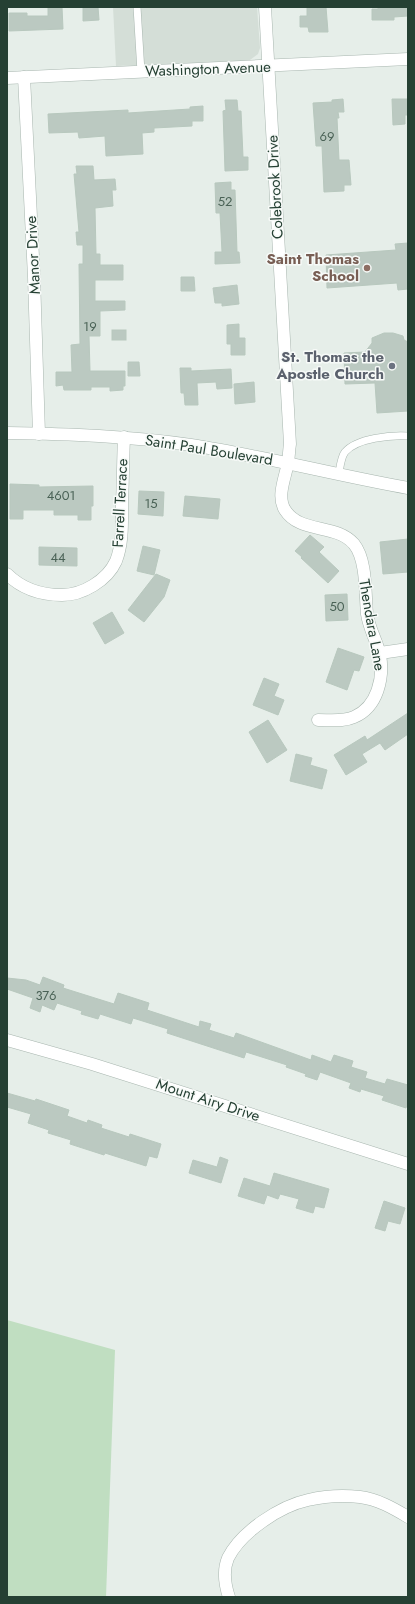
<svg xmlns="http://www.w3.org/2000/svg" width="415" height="1604" font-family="Jost,sans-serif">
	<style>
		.built { fill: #d4ded7 }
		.green { fill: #c0dec1 }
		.building { fill: #bbc9c1; stroke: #b8c8be }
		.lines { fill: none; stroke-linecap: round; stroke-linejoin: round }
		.service-casing { stroke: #a8b6af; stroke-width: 8 }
		.minor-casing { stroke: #a8b6af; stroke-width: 13 }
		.tertiary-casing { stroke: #a8b6af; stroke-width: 13 }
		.service { stroke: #fff; stroke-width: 7 }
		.minor { stroke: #fff; stroke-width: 12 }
		.tertiary { stroke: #fff; stroke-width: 12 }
		.education-dot { fill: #8d6e63; stroke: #f7faf8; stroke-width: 1.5 }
		.worship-dot { fill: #6b7280; stroke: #f7faf8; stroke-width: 1.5 }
		.labels { text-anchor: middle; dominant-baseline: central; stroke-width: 3; stroke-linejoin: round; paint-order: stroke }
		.number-label { font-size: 13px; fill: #4a6256 }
		.street-label { font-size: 15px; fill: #254033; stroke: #f7faf8 }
		.education-label { font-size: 15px; font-weight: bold; fill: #785e54; stroke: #f7faf8; text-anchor: end }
		.worship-label { font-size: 15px; font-weight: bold; fill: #5b616d; stroke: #f7faf8; text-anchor: end }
	</style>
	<rect width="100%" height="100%" fill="#e6eee9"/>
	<polygon class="built" points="113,7 257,7 260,48 258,54 250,60 243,61 116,66"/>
	<polygon class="green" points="7,1320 115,1350 106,1597 7,1597"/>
	<g class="building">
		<polygon points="48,7 62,7 63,29 9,31 9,13 27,13 27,16 48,16"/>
		<polygon points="83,7 98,7 99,20 83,21"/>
		<polygon points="307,7 326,7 328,32 309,32 308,27 300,27 300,16 307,16"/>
		<polygon points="378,7 408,7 408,16 394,17 394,20 372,20 372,9 378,9"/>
		<polygon points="343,99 344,112 338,112 339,118 337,118 339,160 349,160 351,185 344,185 344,191 324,192 322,146 316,146 313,103 332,102 332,100"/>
		<polygon points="392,99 408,99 408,115 405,115 405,124 393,125"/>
		<polygon points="225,100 237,100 238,111 241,111 243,157 248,157 248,170 225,171 223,111 226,110"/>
		<polygon points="203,106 203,121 192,121 192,126 154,128 154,132 142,133 143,154 106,156 105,136 79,138 78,132 49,133 48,114 128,110 128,113 190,109 190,107"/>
		<polygon points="76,166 93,166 94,180 115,179 116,190 112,190 113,206 95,208 96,254 100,254 100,265 123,265 123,280 95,280 95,301 125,301 125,310 100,311 100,336 89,336 90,371 125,371 125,386 123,386 123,390 110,391 110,387 91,387 91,390 64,390 63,385 56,386 56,372 72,372 71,345 80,344 79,264 83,264 83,245 77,245 76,232 79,232 74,174 77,174"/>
		<polygon points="231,182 231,190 235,190 237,252 239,252 240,263 215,264 215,252 222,252 220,213 216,213 215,183"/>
		<polygon points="408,243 408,289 398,290 397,283 327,288 326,255 396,250 395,244"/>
		<polygon points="181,277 194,277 195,291 181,291"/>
		<polygon points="237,285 239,304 222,306 222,303 215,303 213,288"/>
		<polygon points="239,324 239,338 245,338 245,355 231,355 231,344 227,344 227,325"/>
		<rect x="112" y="330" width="14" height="10"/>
		<polygon points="384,333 393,333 403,336 404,340 408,342 408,381 407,381 408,411 377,413 375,383 345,384 344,353 365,352 372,343 372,338"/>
		<polygon points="128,362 139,362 140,376 128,376"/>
		<polygon points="180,368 191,368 191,371 231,369 232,388 217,389 216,382 197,383 198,405 185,405 184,393 181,393"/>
		<polygon points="254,382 255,402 235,404 234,384"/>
		<polygon points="10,484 39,485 39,487 93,486 93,506 91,506 91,520 78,520 78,515 54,515 54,510 23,510 23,519 10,519"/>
		<polygon points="139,491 164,492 163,516 138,514"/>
		<polygon points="185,496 220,499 218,519 183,516"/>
		<polygon points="310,535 324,547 319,552 339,571 328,583 301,558 302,557 295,551"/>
		<polygon points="408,539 408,572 383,574 380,542"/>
		<polygon points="143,546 160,550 154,575 137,571"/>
		<polygon points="39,547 77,548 77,566 39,565"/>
		<polygon points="156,574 170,580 164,597 144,622 128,610"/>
		<polygon points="347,594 348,620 326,621 325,595"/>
		<polygon points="112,612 124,633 105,644 93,623"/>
		<polygon points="338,648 364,657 359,671 354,670 347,690 326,682"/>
		<polygon points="264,678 279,684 274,696 284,700 278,715 253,705"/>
		<polygon points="408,713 408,734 385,750 380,743 362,754 367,762 346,775 334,755 365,736 367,740"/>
		<polygon points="268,720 287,750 267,763 249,732"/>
		<polygon points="296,754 312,758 310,765 327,770 322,789 290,781"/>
		<polygon points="43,977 64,985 63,988 114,1004 118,993 149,1003 147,1010 199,1027 200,1021 211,1024 209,1030 234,1038 236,1033 311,1060 312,1055 331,1062 334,1055 353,1061 351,1067 367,1072 365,1078 385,1084 387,1079 408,1085 408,1101 406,1108 382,1100 384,1096 361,1089 360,1092 349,1088 351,1083 320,1072 317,1080 305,1076 306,1074 286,1067 287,1065 246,1052 244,1058 167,1033 168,1029 133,1018 131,1024 100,1014 98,1019 81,1014 82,1011 57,1003 54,1010 42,1005 40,1012 30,1008 33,998 7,989 7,978 26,980 40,985"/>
		<polygon points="7,1093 35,1101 36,1099 69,1110 67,1116 87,1123 88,1120 102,1125 101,1128 129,1137 130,1134 161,1144 157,1158 149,1156 146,1166 105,1153 104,1155 70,1144 71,1140 48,1133 49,1130 28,1123 31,1114 7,1107"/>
		<polygon points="220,1157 228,1160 221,1183 189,1173 193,1160 217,1167"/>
		<polygon points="274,1173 329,1189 324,1208 315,1206 313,1213 296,1208 299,1199 280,1194 278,1199 267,1195 264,1204 238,1196 244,1178 270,1186"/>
		<polygon points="384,1201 405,1208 400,1224 388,1221 385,1231 375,1228"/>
	</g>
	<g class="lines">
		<g class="service-casing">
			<g id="service">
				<polyline points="137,7 141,72"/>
				<path d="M339 473C340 467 341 457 345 452 357 438 391 435 408 436"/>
			</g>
		</g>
		<g class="minor-casing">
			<g id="minor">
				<path d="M265 7 290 444C289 450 289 456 288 462 286 476 276 496 285 510 300 534 336 523 354 544 367 560 365 594 367 614 369 629 377 641 380 655 384 677 378 707 354 717 343 722 330 720 318 720"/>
				<polyline points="24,77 34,277 39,434"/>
				<polyline points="7,78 408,59"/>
				<path d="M7 574C22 589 40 595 62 595 82 595 107 581 116 561 123 543 122 523 122 504 123 482 123 460 124 437"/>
				<polyline points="380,653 408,649"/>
				<polyline points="7,1040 92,1064 408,1164"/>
				<path d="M229 1597C225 1585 223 1570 228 1558 241 1532 280 1506 308 1500 325 1496 343 1495 360 1497 377 1499 393 1508 408 1517"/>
			</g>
		</g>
		<g class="tertiary-casing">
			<path id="tertiary" d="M7 433C68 434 130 436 191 445 264 456 335 475 408 488"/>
		</g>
		<use href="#service" class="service"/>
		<use href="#minor" class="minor"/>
		<use href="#tertiary" class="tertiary"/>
	</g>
	<circle class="education-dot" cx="367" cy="268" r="4"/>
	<circle class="worship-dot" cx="392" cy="366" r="4"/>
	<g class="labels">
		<g class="number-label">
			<text x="327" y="136">69</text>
			<text x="225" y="201">52</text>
			<text x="90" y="326">19</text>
			<text x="61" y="495">4601</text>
			<text x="151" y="503">15</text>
			<text x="58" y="557">44</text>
			<text x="337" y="606">50</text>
			<text x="46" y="995">376</text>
		</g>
		<g class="street-label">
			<text transform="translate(208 69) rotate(-2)">Washington Avenue</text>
			<text transform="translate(275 187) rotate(-93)">Colebrook Drive</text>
			<text transform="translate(33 255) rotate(-93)">Manor Drive</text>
			<text transform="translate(209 450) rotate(9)">Saint Paul Boulevard</text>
			<text transform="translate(120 503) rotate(-87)">Farrell Terrace</text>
			<text transform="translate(372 625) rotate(80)">Thendara Lane</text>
			<text transform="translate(208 1100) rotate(18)">Mount Airy Drive</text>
		</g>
		<g class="education-label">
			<text x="359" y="259">Saint Thomas<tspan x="359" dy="17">School</tspan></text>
		</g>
		<g class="worship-label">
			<text x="384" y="357">St. Thomas the<tspan x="384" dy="17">Apostle Church</tspan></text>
		</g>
	</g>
	<rect width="415" height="1604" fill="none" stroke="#254033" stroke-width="16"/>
</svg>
